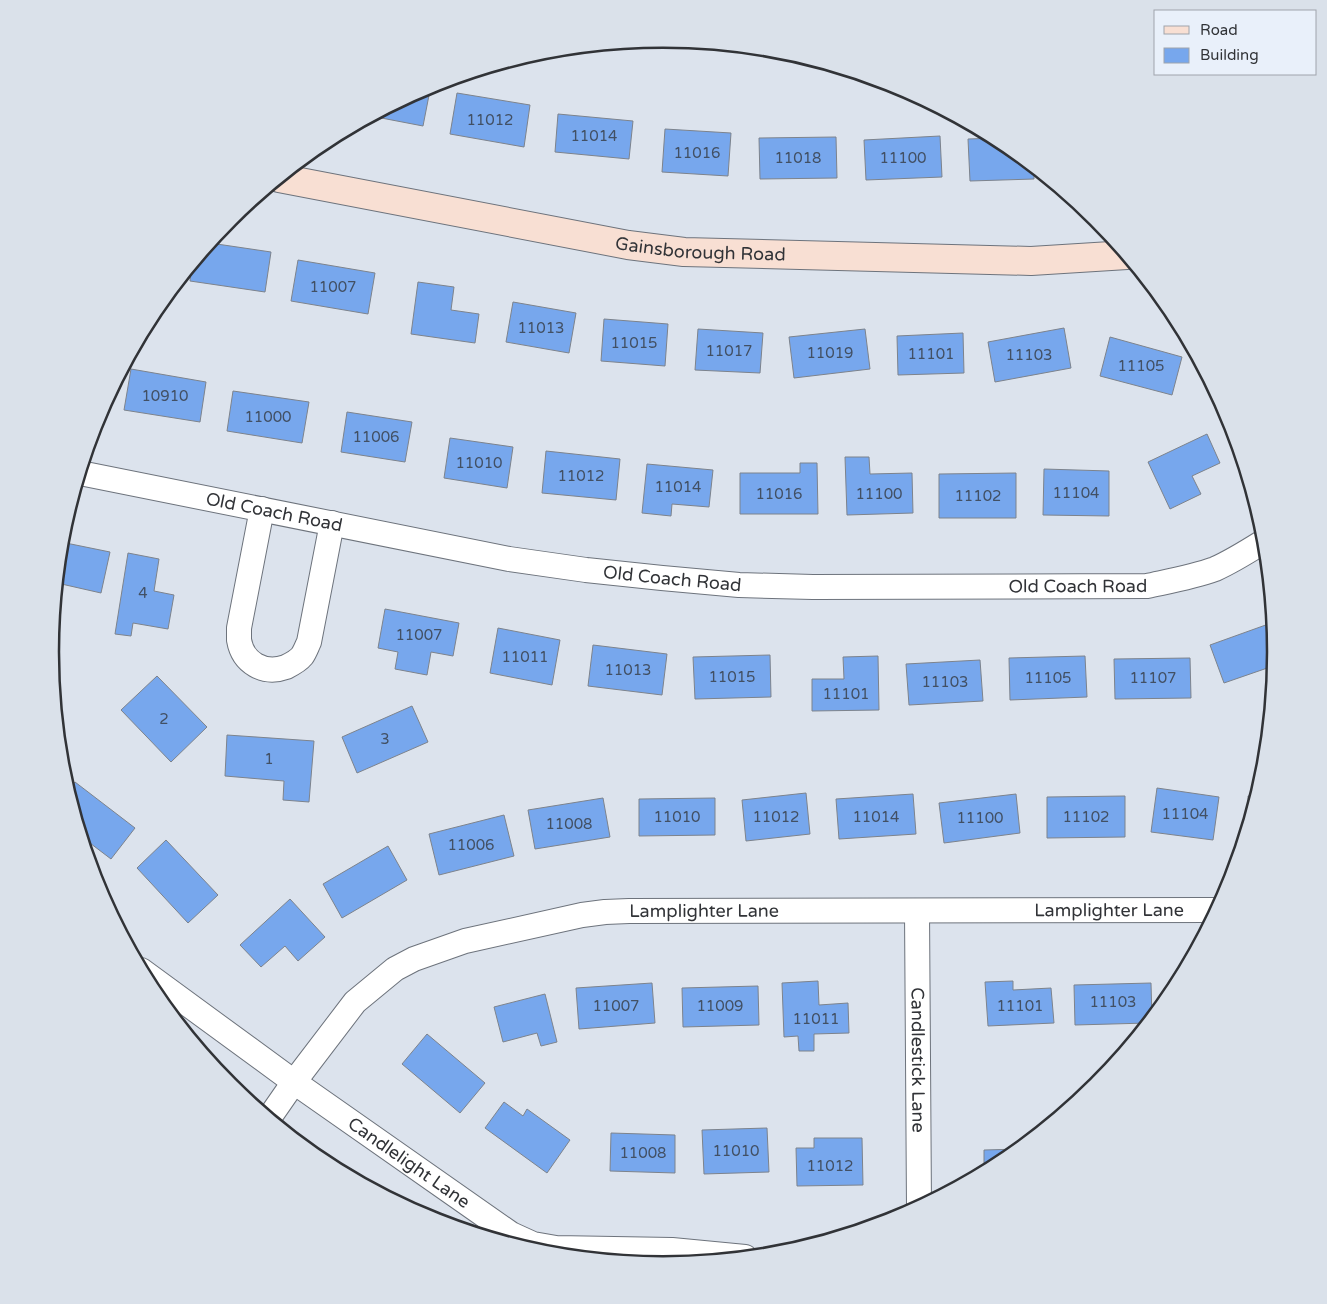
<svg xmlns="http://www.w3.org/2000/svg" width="1327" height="1304" font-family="'Varela Round',sans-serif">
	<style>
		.building { fill: #77a7ed; stroke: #7d838c }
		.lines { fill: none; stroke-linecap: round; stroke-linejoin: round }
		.street-casing { stroke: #6d737c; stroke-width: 26 }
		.secondary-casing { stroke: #6d737c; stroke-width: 30 }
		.street { stroke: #fff; stroke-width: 24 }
		.secondary { stroke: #f8dfd3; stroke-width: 28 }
		.labels { text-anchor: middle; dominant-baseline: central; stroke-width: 4.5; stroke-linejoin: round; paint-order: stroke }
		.number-label { font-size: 15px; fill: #425064 }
		.street-label { font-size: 18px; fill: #313337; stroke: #e9f0fa }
		.rim { fill: none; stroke: #313337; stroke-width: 2.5 }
	</style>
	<rect width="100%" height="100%" fill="#dce3ed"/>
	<g class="building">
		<polygon points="429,85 431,85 423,126 371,116"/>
		<polygon points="457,93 530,105 524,147 450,134"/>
		<polygon points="558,114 633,121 629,159 555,152"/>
		<polygon points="665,129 731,133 728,176 662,172"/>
		<polygon points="940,136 942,177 866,180 864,140"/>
		<polygon points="836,137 837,178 760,179 759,138"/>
		<polygon points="997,138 1004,142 1034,167 1034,179 970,181 968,139"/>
		<polygon points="210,243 271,252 265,292 190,281 192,264"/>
		<polygon points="298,260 375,273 368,314 291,301"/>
		<polygon points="418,282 454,287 451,310 479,314 475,343 411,334"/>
		<polygon points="513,302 576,313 569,353 506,342"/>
		<polygon points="604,319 668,324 665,366 601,361"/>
		<polygon points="1064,328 1071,368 995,382 988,342"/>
		<polygon points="698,329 763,333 760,373 695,370"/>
		<polygon points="865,329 870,369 794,378 789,337"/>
		<polygon points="963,333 964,373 898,375 897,336"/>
		<polygon points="1110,337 1182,357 1172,395 1100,376"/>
		<polygon points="131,369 206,382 200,422 124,410"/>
		<polygon points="233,391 309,402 302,443 227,431"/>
		<polygon points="347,412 412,422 405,462 341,452"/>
		<polygon points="1207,434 1220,463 1192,476 1201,494 1170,509 1148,462"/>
		<polygon points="450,438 513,447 507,488 444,478"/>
		<polygon points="546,451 620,459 616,500 542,493"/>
		<polygon points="845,457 869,457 870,474 912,473 913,513 847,515"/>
		<polygon points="800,463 817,463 818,514 740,514 740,473 800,473"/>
		<polygon points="647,464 713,470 709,507 672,504 671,516 642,513"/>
		<polygon points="1044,469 1109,471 1109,516 1043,515"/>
		<polygon points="1016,473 1016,518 939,518 939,474"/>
		<polygon points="61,542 110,552 101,593 57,583"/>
		<polygon points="128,553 159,559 154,591 174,595 168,629 133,623 131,636 115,634"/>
		<polygon points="385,609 459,623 453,656 431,652 427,675 395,669 398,652 378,648"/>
		<polygon points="1274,622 1277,652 1276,665 1224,683 1210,645"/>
		<polygon points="498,628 560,640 552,685 490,673"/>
		<polygon points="593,645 667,654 662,695 588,686"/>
		<polygon points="770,655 771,697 695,699 693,657"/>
		<polygon points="878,656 879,710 812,711 812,679 844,679 843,657"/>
		<polygon points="1085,656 1087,697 1010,700 1009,658"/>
		<polygon points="1190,658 1191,698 1115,699 1114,659"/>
		<polygon points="980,660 983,701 909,705 906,664"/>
		<polygon points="157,676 207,727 171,762 121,710"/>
		<polygon points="412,706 428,742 357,773 342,737"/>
		<polygon points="227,735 314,741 309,802 283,800 284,781 225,776"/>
		<polygon points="75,782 135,828 111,859 82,837 68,791"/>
		<polygon points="1157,788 1219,797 1213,840 1151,832"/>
		<polygon points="806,793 810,834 746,841 742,800"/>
		<polygon points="913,794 916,834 839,839 836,799"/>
		<polygon points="1016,794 1020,833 944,843 939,803"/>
		<polygon points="1125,796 1125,837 1047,838 1047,797"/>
		<polygon points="1248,796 1258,796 1249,823"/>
		<polygon points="603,798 610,837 535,849 528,810"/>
		<polygon points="715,798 715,835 639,836 639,799"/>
		<polygon points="504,815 514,856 439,875 429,834"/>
		<polygon points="166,840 218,895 188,923 137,868"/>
		<polygon points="388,846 407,880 342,918 323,884"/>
		<polygon points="290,899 325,937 298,961 285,946 261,967 240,945"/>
		<polygon points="818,981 819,1005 848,1003 849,1033 814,1034 814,1051 799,1051 798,1036 784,1037 782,983"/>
		<polygon points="1013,981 1013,990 1051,988 1054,1023 988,1026 985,982"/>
		<polygon points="652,983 655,1023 579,1029 576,988"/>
		<polygon points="1151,983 1152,1019 1148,1023 1075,1025 1074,985"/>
		<polygon points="758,986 759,1025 683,1027 682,988"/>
		<polygon points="545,994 557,1042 541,1046 537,1033 503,1042 494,1007"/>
		<polygon points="427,1034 485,1083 460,1113 402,1064"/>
		<polygon points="504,1102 523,1116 527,1109 570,1140 547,1173 485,1128"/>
		<polygon points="767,1128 769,1172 704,1174 702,1130"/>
		<polygon points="611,1133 675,1135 675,1173 610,1171"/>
		<polygon points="814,1138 862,1138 863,1185 797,1186 796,1148 814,1148"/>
		<polygon points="1020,1149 1004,1162 984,1173 984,1150"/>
	</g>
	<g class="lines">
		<g class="street-casing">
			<g id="street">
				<path id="s1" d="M80 473 509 559 586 570 662 578 739 585 813 587 1147 586C1170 581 1193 577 1215 569 1233 561 1250 550 1266 540"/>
				<path d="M262 509 239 628C239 632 239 636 239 640 243 663 264 675 286 667 292 664 298 661 302 656 305 652 307 646 309 642L332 523"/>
				<path id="s2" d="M917 911 919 1207"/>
				<path id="s3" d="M141 970 294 1082 511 1234 533 1244 556 1248 672 1250 745 1257"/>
				<path id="s4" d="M269 1118 294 1082 355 1002 395 969 414 959 465 941 582 915 605 912 629 911 1218 910"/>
			</g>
		</g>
		<g class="secondary-casing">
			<g id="secondary">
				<path id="s5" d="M279 178 628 245 684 252 1031 261 1127 255"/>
			</g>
		</g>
		<use href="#street" class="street"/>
		<use href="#secondary" class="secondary"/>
	</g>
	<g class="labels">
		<g class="number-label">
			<text x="490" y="120">11012</text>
			<text x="594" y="136">11014</text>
			<text x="697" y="153">11016</text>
			<text x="798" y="158">11018</text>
			<text x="903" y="158">11100</text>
			<text x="333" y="287">11007</text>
			<text x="541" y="328">11013</text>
			<text x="634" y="343">11015</text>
			<text x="729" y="351">11017</text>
			<text x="830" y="353">11019</text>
			<text x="931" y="354">11101</text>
			<text x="1029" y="355">11103</text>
			<text x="1141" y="366">11105</text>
			<text x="165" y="396">10910</text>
			<text x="268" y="417">11000</text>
			<text x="376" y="437">11006</text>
			<text x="479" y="463">11010</text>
			<text x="581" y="476">11012</text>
			<text x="678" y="487">11014</text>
			<text x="1076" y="493">11104</text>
			<text x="779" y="494">11016</text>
			<text x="879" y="494">11100</text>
			<text x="978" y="496">11102</text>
			<text x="143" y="593">4</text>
			<text x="419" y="635">11007</text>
			<text x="525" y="657">11011</text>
			<text x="628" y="670">11013</text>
			<text x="732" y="677">11015</text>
			<text x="1048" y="678">11105</text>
			<text x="1153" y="678">11107</text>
			<text x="945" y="682">11103</text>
			<text x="846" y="694">11101</text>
			<text x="164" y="719">2</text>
			<text x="385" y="739">3</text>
			<text x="269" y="759">1</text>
			<text x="1185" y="814">11104</text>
			<text x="677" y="817">11010</text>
			<text x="776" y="817">11012</text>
			<text x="876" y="817">11014</text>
			<text x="1086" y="817">11102</text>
			<text x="980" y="818">11100</text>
			<text x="569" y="824">11008</text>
			<text x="471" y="845">11006</text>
			<text x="1113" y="1002">11103</text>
			<text x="616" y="1006">11007</text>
			<text x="720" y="1006">11009</text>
			<text x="1020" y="1006">11101</text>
			<text x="816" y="1019">11011</text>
			<text x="736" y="1151">11010</text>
			<text x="643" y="1153">11008</text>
			<text x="830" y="1166">11012</text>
		</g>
		<g class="street-label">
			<text stroke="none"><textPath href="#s5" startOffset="428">Gainsborough Road</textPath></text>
			<text stroke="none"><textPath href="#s1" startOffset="198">Old Coach Road</textPath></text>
			<text stroke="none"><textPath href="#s1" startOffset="602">Old Coach Road</textPath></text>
			<text stroke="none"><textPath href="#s1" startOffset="1008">Old Coach Road</textPath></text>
			<text stroke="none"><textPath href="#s4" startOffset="919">Lamplighter Lane</textPath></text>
			<text stroke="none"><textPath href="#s4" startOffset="514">Lamplighter Lane</textPath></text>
			<text stroke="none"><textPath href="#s2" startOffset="149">Candlestick Lane</textPath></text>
			<text stroke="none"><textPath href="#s3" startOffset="330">Candlelight Lane</textPath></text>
		</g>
	</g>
	<path d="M0 0H1327V1304H0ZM59 652a604 604 0 1 1 1208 0a604 604 0 1 1-1208 0Z" fill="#dae1ea" fill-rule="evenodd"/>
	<path class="rim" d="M59 652a604 604 0 1 1 1208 0a604 604 0 1 1-1208 0Z"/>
	<rect x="1154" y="10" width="162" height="65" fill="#e9f0fa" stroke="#9fa4ac"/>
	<rect x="1164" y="26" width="25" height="8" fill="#f8dfd3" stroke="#9fa4ac"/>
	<text x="1200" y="35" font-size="15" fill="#313337">Road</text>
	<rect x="1164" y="48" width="25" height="15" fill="#77a7ed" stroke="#9fa4ac"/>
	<text x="1200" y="60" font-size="15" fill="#313337">Building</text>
</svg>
